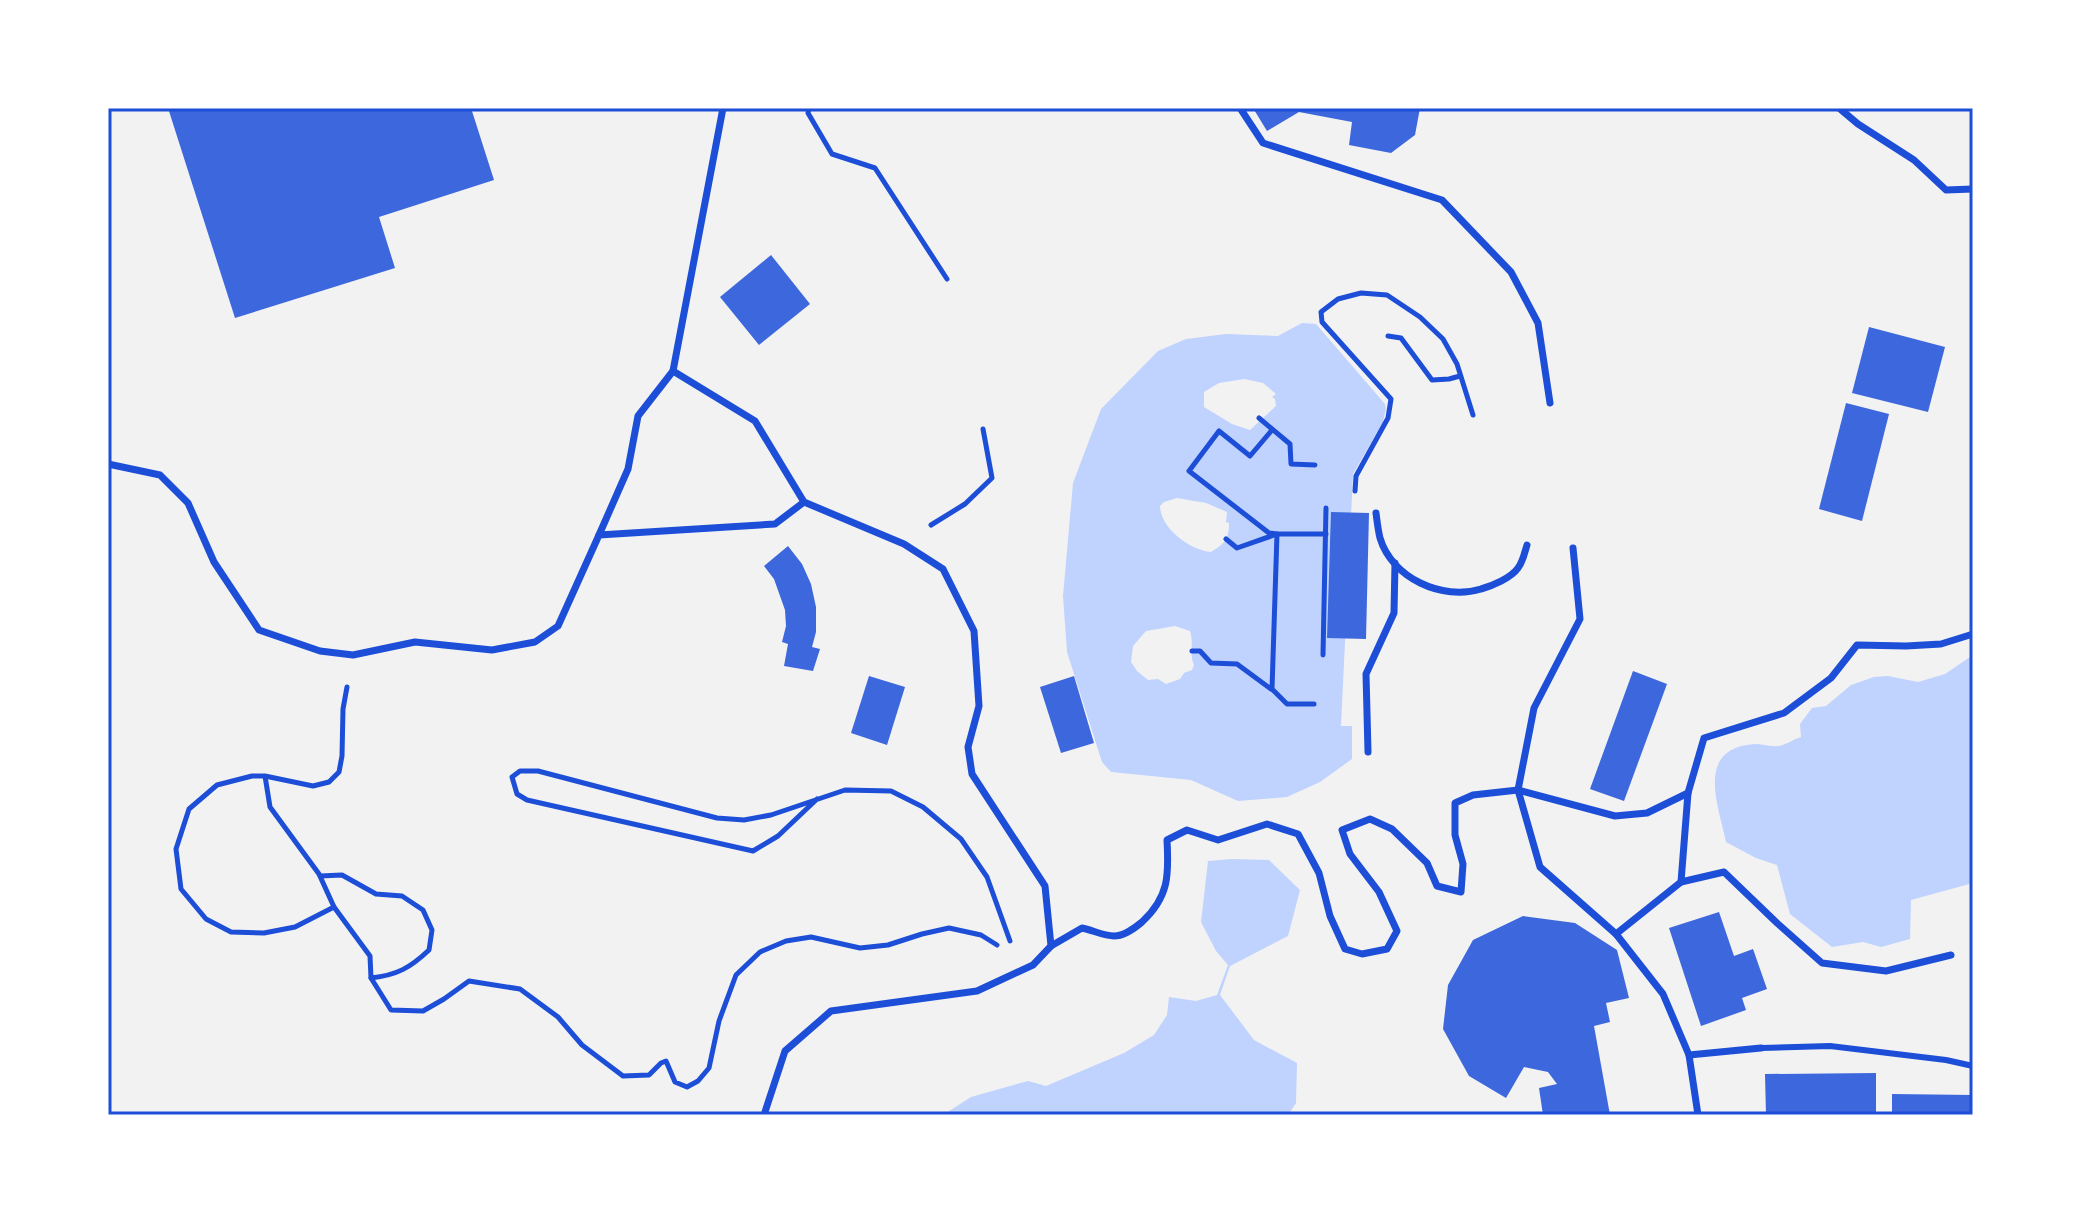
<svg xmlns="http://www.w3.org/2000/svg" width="2081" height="1223" font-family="Roboto,sans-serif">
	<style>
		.water { fill: #bfd3fe; fill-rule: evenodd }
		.building { fill: #3d67dc }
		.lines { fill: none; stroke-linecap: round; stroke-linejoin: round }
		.path { stroke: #1d4ed8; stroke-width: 5 }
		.service { stroke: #1d4ed8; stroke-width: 6 }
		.pedestrian { stroke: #1d4ed8; stroke-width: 7 }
		.neatline { fill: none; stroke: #1d4ed8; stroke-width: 3 }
	</style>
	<rect width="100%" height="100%" fill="#f2f2f2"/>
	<g class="water">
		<path d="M1302 323 1316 324 1385 404 1386 409 1383 422 1353 474 1341 726H1352V759L1320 782 1287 797 1238 801 1191 780 1111 772 1102 762 1067 652 1063 596 1073 483 1101 409 1158 351 1186 339 1226 334 1278 336ZM1244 379 1263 383 1276 394 1272 397 1275 399 1276 406 1250 430 1232 424 1204 407V392L1219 383ZM1177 498 1206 503 1227 512 1226 522 1229 523C1229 540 1224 544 1211 552 1190 550 1161 529 1160 506L1164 502ZM1175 626 1190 631C1194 643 1189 654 1194 665L1192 670 1184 673 1180 679 1166 684 1158 679 1148 680 1137 671 1131 662 1133 646 1146 631Z"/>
		<path d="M1973 655V883L1911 900 1910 939 1881 947 1863 942 1832 947 1790 914 1777 865 1756 858 1726 842C1718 804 1695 749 1754 744 1762 744 1771 747 1778 746 1786 745 1794 739 1801 737L1800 724 1812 708 1826 706 1851 685 1874 677 1888 676 1918 682 1945 674Z"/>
		<polygon points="1232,859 1269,860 1300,890 1288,936 1230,966 1220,995 1254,1040 1297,1063 1296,1103 1288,1115 943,1115 971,1097 1028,1081 1046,1086 1124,1053 1154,1035 1167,1015 1169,997 1196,1001 1217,995 1228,965 1216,951 1201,922 1208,861"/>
	</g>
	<g class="building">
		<polygon points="168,108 471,108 494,180 379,217 395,268 235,318"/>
		<polygon points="1253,108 1420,108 1415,135 1391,153 1349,145 1352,122 1299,112 1267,131"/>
		<polygon points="771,255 810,304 759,345 720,297"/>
		<polygon points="1869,327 1945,347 1928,412 1852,393"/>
		<polygon points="1846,403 1889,414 1862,521 1819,509"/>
		<polygon points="1331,512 1369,513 1366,639 1327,638"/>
		<polygon points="788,546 802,564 811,584 816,607 816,632 812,647 820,649 813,671 784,666 788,644 782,642 786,626 785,610 774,579 764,566"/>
		<polygon points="1633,671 1667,684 1624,801 1590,789"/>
		<polygon points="869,676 905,687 887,745 851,733"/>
		<polygon points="1074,676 1094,743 1061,753 1040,687"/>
		<polygon points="1719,912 1734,956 1753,949 1767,989 1742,998 1746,1010 1701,1026 1669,928"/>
		<polygon points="1523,916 1575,923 1617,950 1629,998 1606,1003 1610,1022 1594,1026 1610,1115 1543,1115 1539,1088 1557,1084 1548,1072 1524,1067 1506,1098 1469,1076 1443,1029 1448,985 1473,940"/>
		<polygon points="1876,1073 1876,1115 1766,1115 1765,1074"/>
		<polygon points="1892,1094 1973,1095 1973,1115 1892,1115"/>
	</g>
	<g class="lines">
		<g class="path">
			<polyline points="809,108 808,113 832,154 875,168 947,279"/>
			<polyline points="1388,336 1401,338 1432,380 1449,379 1460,376"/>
			<polyline points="1259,418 1290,444 1291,464 1315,465"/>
			<polyline points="1272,430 1250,456 1219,431 1189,471 1269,533 1277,534 1272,689 1287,704 1314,704"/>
			<polyline points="1355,491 1356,476 1388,418 1391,399 1322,322 1321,312 1338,299 1361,293 1387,295 1420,317 1443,339 1457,364 1473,415"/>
			<polyline points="931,525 965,504 992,478 983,429"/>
			<polyline points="1226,539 1237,548 1277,534 1326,534"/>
			<polyline points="1192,651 1200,651 1211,663 1237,664 1271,689"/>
			<polyline points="1323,655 1326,508"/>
			<polyline points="265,776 270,807 319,874 334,907 295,927 264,933 231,932 206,919 181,889 176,849 189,809 217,785 252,776 265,776 313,786 329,782 339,772 342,756 343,709 347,687"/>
			<polyline points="817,799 778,836 753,851 527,800 517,794 512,777 520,771 538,771 717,818 744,820 771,815 845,790 891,791 923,807 961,839 987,877 1010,941"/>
			<path d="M320 876 342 875 376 894 402 896 423 910 432 930 429 950C410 968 397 975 371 978L370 956 334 907"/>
			<polyline points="371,978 391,1010 423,1011 444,999 469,981 520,989 558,1017 582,1045 623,1076 649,1075 661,1063 666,1061 675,1082 687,1087 698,1081 709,1068 719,1021 736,975 760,952 786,941 811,937 860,948 888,945 922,934 949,928 981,935 997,945"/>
		</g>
		<polyline class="service" points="1761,1048 1830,1046 1946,1060 1973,1066"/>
		<g class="pedestrian">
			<polyline points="723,108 673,371 755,421 804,502 904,544 943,569 974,631 979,706 968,747 972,774 1045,886 1051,946 1033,965 977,991 831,1011 785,1051 764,1115"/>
			<polyline points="1240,108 1263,143 1442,200 1511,272 1538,323 1550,403"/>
			<polyline points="1839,108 1858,124 1914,160 1946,190 1973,189"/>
			<polyline points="108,464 160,475 188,503 214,562 259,630 320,651 353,655 415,642 492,650 535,642 558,626 599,535 775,524 804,502"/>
			<path d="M1376 513C1377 521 1378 530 1380 538 1392 578 1442 601 1481 589 1492 586 1511 578 1518 568 1523 562 1525 551 1527 545"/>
			<polyline points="599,535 628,469 638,416 673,371"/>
			<polyline points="1573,548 1580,619 1534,708 1518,790 1540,867 1616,934 1663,994 1689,1055 1698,1115"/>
			<polyline points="1368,752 1366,674 1394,613 1395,563"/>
			<polyline points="1681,882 1724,872 1777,923 1822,963 1886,971 1951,955"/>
			<polyline points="1616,934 1681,882 1688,793 1704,738 1784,713 1831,678 1857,645 1906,646 1941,644 1973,634"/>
			<path d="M1051 946 1082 928C1092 930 1104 936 1114 936 1123 936 1135 928 1142 922 1169 897 1169 875 1167 840L1187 830 1218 840 1267 824 1298 834 1319 873 1330 916 1345 949 1362 954 1387 949 1397 931 1379 892 1350 854 1342 830 1370 819 1392 829 1427 863 1437 886 1461 892 1463 864 1455 835V803L1473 795 1518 790 1615 816 1647 813 1688 793"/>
			<polyline points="1689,1055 1761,1048"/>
		</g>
	</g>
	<rect width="2081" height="1223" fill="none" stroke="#ffffff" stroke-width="220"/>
	<rect x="110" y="110" width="1861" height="1003" class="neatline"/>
</svg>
